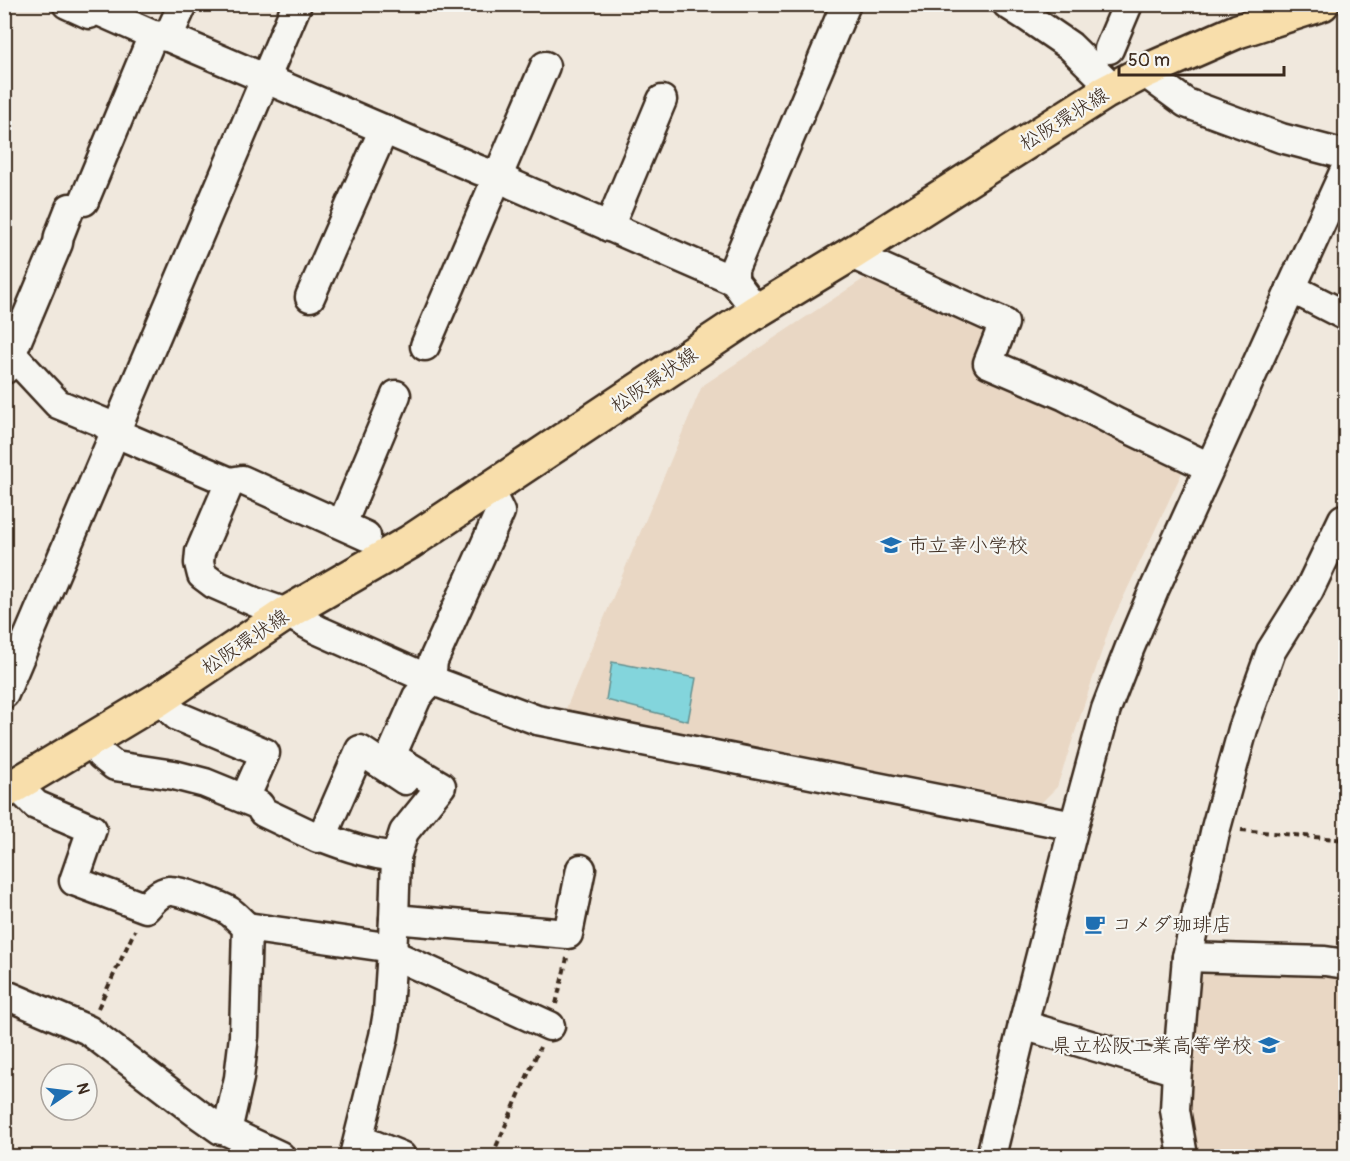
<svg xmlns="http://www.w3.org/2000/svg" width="1350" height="1161" font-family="Pangolin,'Klee One',sans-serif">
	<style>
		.built { fill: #e9d7c4 }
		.water { fill: #83d5dc; stroke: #669190; stroke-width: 1.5 }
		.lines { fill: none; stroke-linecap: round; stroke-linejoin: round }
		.minor-casing { stroke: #3b2a1e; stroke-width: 33 }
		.major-casing { stroke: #3b2a1e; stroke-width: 38 }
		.path { stroke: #3b2a1e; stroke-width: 4; stroke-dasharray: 6 4.5; stroke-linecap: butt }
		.minor { stroke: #f6f6f2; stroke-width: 28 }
		.major { stroke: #f8deab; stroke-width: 33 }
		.labels { text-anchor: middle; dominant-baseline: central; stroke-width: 4.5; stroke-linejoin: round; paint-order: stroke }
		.street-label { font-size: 20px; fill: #3b2a1e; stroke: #f6f6f2 }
		.poi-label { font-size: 20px; fill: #3b2a1e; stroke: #f6f6f2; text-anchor: start }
	</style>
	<rect width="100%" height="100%" fill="#f0e8dd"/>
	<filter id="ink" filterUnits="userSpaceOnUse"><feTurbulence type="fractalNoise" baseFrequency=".0167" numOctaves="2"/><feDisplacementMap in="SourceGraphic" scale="12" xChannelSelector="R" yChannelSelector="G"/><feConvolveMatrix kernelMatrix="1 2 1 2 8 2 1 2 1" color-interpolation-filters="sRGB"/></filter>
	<g filter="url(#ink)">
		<g class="built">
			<polygon points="874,272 994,327 978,367 1186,464 1110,626 1057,787 1037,807 565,711 702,386"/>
			<polygon points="1206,968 1345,976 1345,1156 1192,1156 1188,1104 1197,987"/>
		</g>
		<polygon class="water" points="612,662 696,678 688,721 606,700"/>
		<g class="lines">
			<g class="minor-casing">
				<g id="minor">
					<polyline points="67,4 89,14 94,9 153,35 168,37 479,170 497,176 514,185 734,281 757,311"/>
					<polyline points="1007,4 1029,18 1070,46 1113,88"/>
					<polyline points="168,37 183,4"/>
					<polyline points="1109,49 1128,4"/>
					<polyline points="1144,72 1186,103 1281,138 1346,155"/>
					<polyline points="84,201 153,35"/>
					<polyline points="609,227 662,100"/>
					<polyline points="851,254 1004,323 988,363 1065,396 1117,423 1209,467"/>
					<polyline points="734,281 734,269 846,4"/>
					<polyline points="1291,288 1346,316"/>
					<polyline points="310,297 384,129"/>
					<polyline points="4,346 58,404 102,422 116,433 230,482 242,480 366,536"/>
					<polyline points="425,346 545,66"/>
					<polyline points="5,369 58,243 59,236 70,208"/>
					<polyline points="230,482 200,552 199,563 202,575 214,584 255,602 287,613 318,630 431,680 537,720 1074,826"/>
					<polyline points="342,524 396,395"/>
					<polyline points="4,694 297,4"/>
					<polyline points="159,699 177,716 265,753 245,798"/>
					<path d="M101 755 115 766 174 775 205 783 259 805 263 812 318 838 322 837C348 847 369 854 396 857L394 919 388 1012 384 1036 354 1156"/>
					<path d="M16 785 36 805 92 829 74 881 146 908C152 901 159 892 169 891 179 890 219 905 229 911 235 915 241 922 247 927"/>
					<polyline points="322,837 360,750 405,780"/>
					<polyline points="396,857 404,832 441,786 391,756 417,697 431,680 433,661 500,512 489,490"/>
					<polyline points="394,919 568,934 581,869"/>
					<polyline points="392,954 550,1026"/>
					<polyline points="1187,957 1325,961 1346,964"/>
					<polyline points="4,994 88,1030 197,1113 221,1130 227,1131 280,1156"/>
					<polyline points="1023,1025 1177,1071"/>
					<polyline points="227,1131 239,1078 244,1036 247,927 393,948"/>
					<polyline points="359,1139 401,1156"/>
					<polyline points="991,1156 1023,1025 1074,826 1106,709 1130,647 1154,590 1346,168"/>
					<polyline points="1183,1156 1175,1110 1177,1071 1187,957 1216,828 1243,729 1271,651 1309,590 1343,519"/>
				</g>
			</g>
			<g class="major-casing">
				<polyline id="major" points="4,792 159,699 287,613 410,542 757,311 851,254 1104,93 1144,72 1238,31 1322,4"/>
			</g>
			<g class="path">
				<polyline points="1241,830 1346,840"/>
				<polyline points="556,1004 567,958"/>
				<polyline points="98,1008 135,930"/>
				<polyline points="492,1156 540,1047"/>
			</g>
			<use href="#minor" class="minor"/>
			<use href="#major" class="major"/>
		</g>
	</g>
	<defs>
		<g id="school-bare" transform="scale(1.62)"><path d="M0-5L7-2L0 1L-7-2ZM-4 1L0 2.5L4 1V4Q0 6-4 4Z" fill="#1f6fb2" stroke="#f6f6f2" stroke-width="2.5" paint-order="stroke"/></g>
		<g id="cafe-bare" transform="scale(1.62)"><path d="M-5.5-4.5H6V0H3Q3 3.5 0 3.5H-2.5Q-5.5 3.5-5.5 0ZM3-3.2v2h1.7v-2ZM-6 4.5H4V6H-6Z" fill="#1f6fb2" stroke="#f6f6f2" stroke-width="2.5" paint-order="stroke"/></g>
	</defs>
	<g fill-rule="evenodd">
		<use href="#school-bare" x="891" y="545"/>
		<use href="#cafe-bare" x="1095" y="924"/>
		<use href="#school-bare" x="1269" y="1045"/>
	</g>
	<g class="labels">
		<g class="street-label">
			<text transform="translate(1064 119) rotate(-32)">松阪環状線</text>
			<text transform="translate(654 380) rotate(-34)">松阪環状線</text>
			<text transform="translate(245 642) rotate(-34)">松阪環状線</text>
		</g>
		<g class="poi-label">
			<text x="908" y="545">市立幸小学校</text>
			<text x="1112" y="924">コメダ珈琲店</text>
			<text x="1252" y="1045" text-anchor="end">県立松阪工業高等学校</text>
		</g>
	</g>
	<rect width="1350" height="1161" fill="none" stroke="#f6f6f2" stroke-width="24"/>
	<rect x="12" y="12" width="1326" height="1137" fill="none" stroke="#3b2a1e" stroke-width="2" filter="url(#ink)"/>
	<g transform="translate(69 1092) rotate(76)"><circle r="28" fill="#f6f6f2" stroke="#aba49d" stroke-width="1.5"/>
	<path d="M0-4.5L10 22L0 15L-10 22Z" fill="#1f6fb2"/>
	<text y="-9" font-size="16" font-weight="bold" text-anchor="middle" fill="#3b2a1e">N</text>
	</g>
	<path d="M1119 66v9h165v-9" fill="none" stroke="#3b2a1e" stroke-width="3"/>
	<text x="1128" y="66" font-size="18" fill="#3b2a1e" stroke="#f6f6f2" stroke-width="4.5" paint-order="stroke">50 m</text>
</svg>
